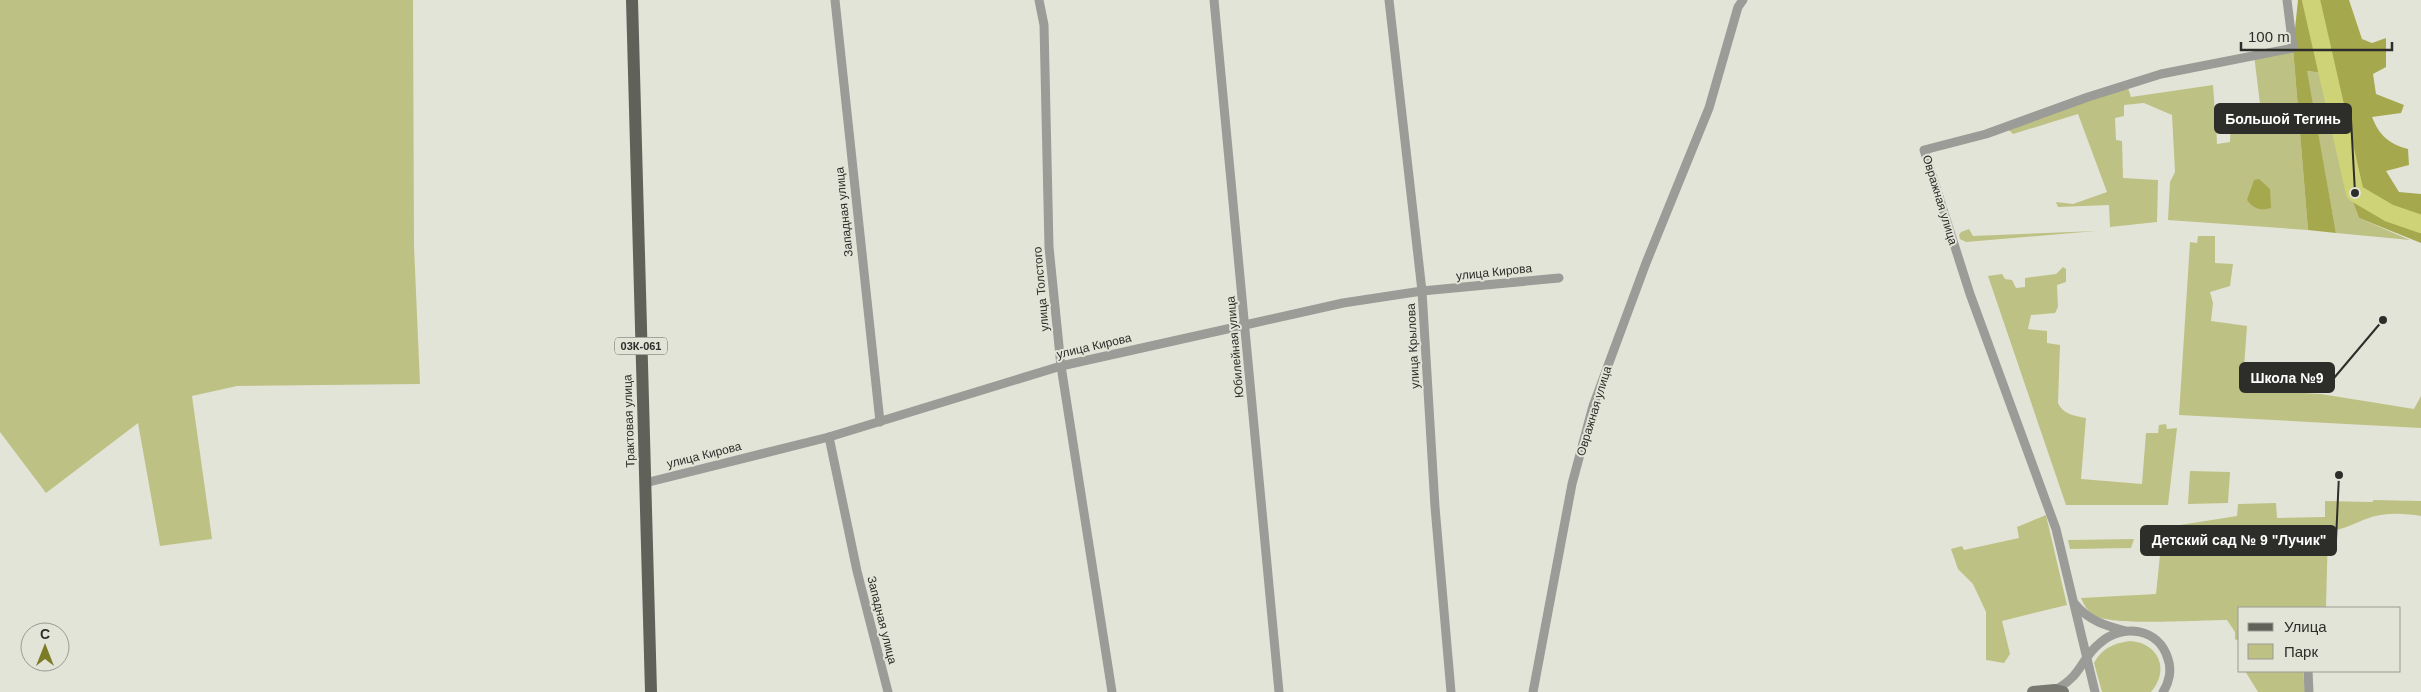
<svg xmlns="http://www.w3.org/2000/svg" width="2421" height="692" font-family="Helvetica,sans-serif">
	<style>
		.green { fill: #bec184; fill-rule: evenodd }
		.forest { fill: #a6a84e }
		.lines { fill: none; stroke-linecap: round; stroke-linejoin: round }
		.river { stroke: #cfd378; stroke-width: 18 }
		.street { stroke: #9b9b97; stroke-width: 9 }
		.secondary { stroke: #797972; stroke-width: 12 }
		.primary { stroke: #606158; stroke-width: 12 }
		.labels { text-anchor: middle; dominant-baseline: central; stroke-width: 4; stroke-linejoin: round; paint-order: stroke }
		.shield { fill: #e3e4d8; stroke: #64645e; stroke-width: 1 }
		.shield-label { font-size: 11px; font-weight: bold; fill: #2d2d29 }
		.street-label { font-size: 12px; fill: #2d2d29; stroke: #e3e4d8 }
		.leader { fill: none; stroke: #2d2d29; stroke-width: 2 }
		.callout-dot { fill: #2d2d29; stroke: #e3e4d8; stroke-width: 2 }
		.callout { fill: #2d2d29; stroke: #2d2d29; stroke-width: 2 }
		.callout-label { font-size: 14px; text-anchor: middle; font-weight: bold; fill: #fff }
	</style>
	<rect width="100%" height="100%" fill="#e3e4d8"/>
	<g class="green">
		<polygon points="0,0 413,0 414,246 420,384 237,386 192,396 212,539 160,546 138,423 46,493 0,432"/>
		<path d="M2293 48 2308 230 2168 220 2170 182 2175 172 2172 115 2144 103 2124 105V116L2115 118 2116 140 2122 141 2123 178 2158 180 2157 222 2110 227 2109 205 2058 207 2056 202 2073 204 2107 192 2078 114 2013 134 2007 128 2128 88 2131 97 2213 85 2215 113 2261 112 2254 55ZM2231 119 2230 142 2217 144 2216 120Z"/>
		<polygon points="2306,71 2323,73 2351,197 2359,218 2410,240 2336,233"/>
		<polygon points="1969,229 1973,236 2096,231 1966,242 1960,239 1959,235 1961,232"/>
		<polygon points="2198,236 2215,236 2215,263 2233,264 2230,286 2210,292 2213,303 2211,321 2247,326 2244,367 2288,369 2286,392 2321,394 2414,409 2421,396 2421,428 2179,415 2190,242 2197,243"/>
		<path d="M2063 267 2066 269V282L2057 285 2058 307 2055 313 2031 315 2028 329 2047 331V343L2060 345 2058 403C2063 414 2074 416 2086 418L2081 479 2142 484 2146 433H2158L2159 425 2166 424 2167 429 2177 428 2168 505H2066L1988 276 2002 274 2005 279 2012 280 2016 288 2025 287V278L2056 274Z"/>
		<polygon points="2190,471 2230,472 2228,503 2188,504"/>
		<path d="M2374 500 2421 501V516C2403 513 2383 512 2366 519 2350 525 2346 529 2328 531L2326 607 2240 608V642L2235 639V632L2227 620C2201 620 2114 626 2095 616 2088 612 2084 605 2081 598L2156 594 2161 545 2148 543 2147 539 2157 531 2167 527 2237 516 2238 504 2276 503 2277 518 2325 517V501L2372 502Z"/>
		<polygon points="2046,515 2067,605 2002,621 2010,654 2004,663 1986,660 1986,612 1973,584 1958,569 1951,549 1962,546 1964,550 2019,538 2017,527"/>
		<polygon points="2134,539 2131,548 2070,549 2068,540"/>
		<path d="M2130 641C2159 643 2170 670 2151 692H2102L2094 663C2102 648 2114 643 2130 641Z"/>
		<polygon points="2245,671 2303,671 2305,692 2258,692"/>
	</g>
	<g class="forest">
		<path d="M2298 0H2349L2362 39 2372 43 2386 38V67L2373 74 2376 94 2404 105 2401 113 2372 117C2379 135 2389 144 2408 149L2409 165 2386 171 2399 192 2421 194V243L2359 218 2351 197 2323 73 2307 71 2336 233 2308 230 2293 48Z"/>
		<path d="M2259 179 2270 189 2271 208C2260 211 2254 209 2247 200L2254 180Z"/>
	</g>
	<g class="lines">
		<polyline class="river" points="2311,0 2355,193 2389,213 2421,224"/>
		<g class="street">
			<polyline points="835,0 880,422"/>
			<polyline points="1039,0 1044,25 1049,247 1061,366 1112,692"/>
			<polyline points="1214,0 1279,692"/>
			<polyline points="1389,0 1422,291 1435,507 1451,692"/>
			<polyline points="829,437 857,571 888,692"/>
			<polyline points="645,483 829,437 1061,366 1245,325 1343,303 1422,291 1559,278"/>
			<path d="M2075 604C2089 621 2106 626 2126 631"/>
			<polyline points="2308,671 2309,692"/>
			<path d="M2055 690C2083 675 2080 659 2100 643 2123 623 2159 628 2168 659 2172 670 2169 683 2163 692"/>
			<polyline points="1533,692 1572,484 1593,406 1646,263 1709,108 1738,7 1743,0"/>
			<polyline points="2095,692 2056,529 1970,294 1924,150 1986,134 2088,97 2161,74 2293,48 2287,0"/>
		</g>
		<polyline class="secondary" points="2033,692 2055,690 2063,692"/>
		<polyline class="primary" points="632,0 651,692"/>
	</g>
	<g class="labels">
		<rect class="shield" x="615" y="337.5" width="52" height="17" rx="4"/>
		<g class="shield-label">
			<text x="641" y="346">03К-061</text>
		</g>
		<g class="street-label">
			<text transform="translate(1940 200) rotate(73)">Овражная улица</text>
			<text transform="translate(844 212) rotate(-96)">Западная улица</text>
			<text transform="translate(1494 272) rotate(-6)">улица Кирова</text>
			<text transform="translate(1041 289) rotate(-95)">улица Толстого</text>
			<text transform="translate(1094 346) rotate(-13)">улица Кирова</text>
			<text transform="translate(1413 346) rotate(-93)">улица Крылова</text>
			<text transform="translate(1235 347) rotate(-95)">Юбилейная улица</text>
			<text transform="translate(1594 411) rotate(-73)">Овражная улица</text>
			<text transform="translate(629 421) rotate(-92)">Трактовая улица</text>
			<text transform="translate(704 455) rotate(-14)">улица Кирова</text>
			<text transform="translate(882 620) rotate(76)">Западная улица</text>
		</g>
	</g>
	<path class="leader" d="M2355 193L2351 119M2383 320L2334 378M2339 475L2336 540"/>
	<g class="callout-dot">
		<circle cx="2355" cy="193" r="5"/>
		<circle cx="2383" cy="320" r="5"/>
		<circle cx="2339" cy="475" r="5"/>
	</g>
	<g class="callout">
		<rect x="2215" y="104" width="136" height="29" rx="5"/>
		<rect x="2240" y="363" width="94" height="29" rx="5"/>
		<rect x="2141" y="526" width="195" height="29" rx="5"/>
	</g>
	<g class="callout-label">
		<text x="2283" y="124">Большой Тегинь</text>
		<text x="2287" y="383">Школа №9</text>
		<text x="2239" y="545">Детский сад № 9 "Лучик"</text>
	</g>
	<rect x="2238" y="607" width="162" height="65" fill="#e3e4d8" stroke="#9a9b92"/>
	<rect x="2248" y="623" width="25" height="8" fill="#606158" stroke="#9a9b92"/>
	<text x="2284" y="632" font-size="15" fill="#2d2d29">Улица</text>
	<rect x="2248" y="644" width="25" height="15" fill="#bec184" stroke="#9a9b92"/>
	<text x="2284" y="657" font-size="15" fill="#2d2d29">Парк</text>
	<g transform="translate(45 647)"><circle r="24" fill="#e3e4d8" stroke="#9a9b92"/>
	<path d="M0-4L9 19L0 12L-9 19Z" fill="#7b7d26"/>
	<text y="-8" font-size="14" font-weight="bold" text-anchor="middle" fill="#2d2d29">С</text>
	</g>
	<path d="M2241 42v8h151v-8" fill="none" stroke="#2d2d29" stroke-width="2.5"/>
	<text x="2248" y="42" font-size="15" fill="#2d2d29" stroke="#e3e4d8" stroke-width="4" paint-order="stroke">100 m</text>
</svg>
